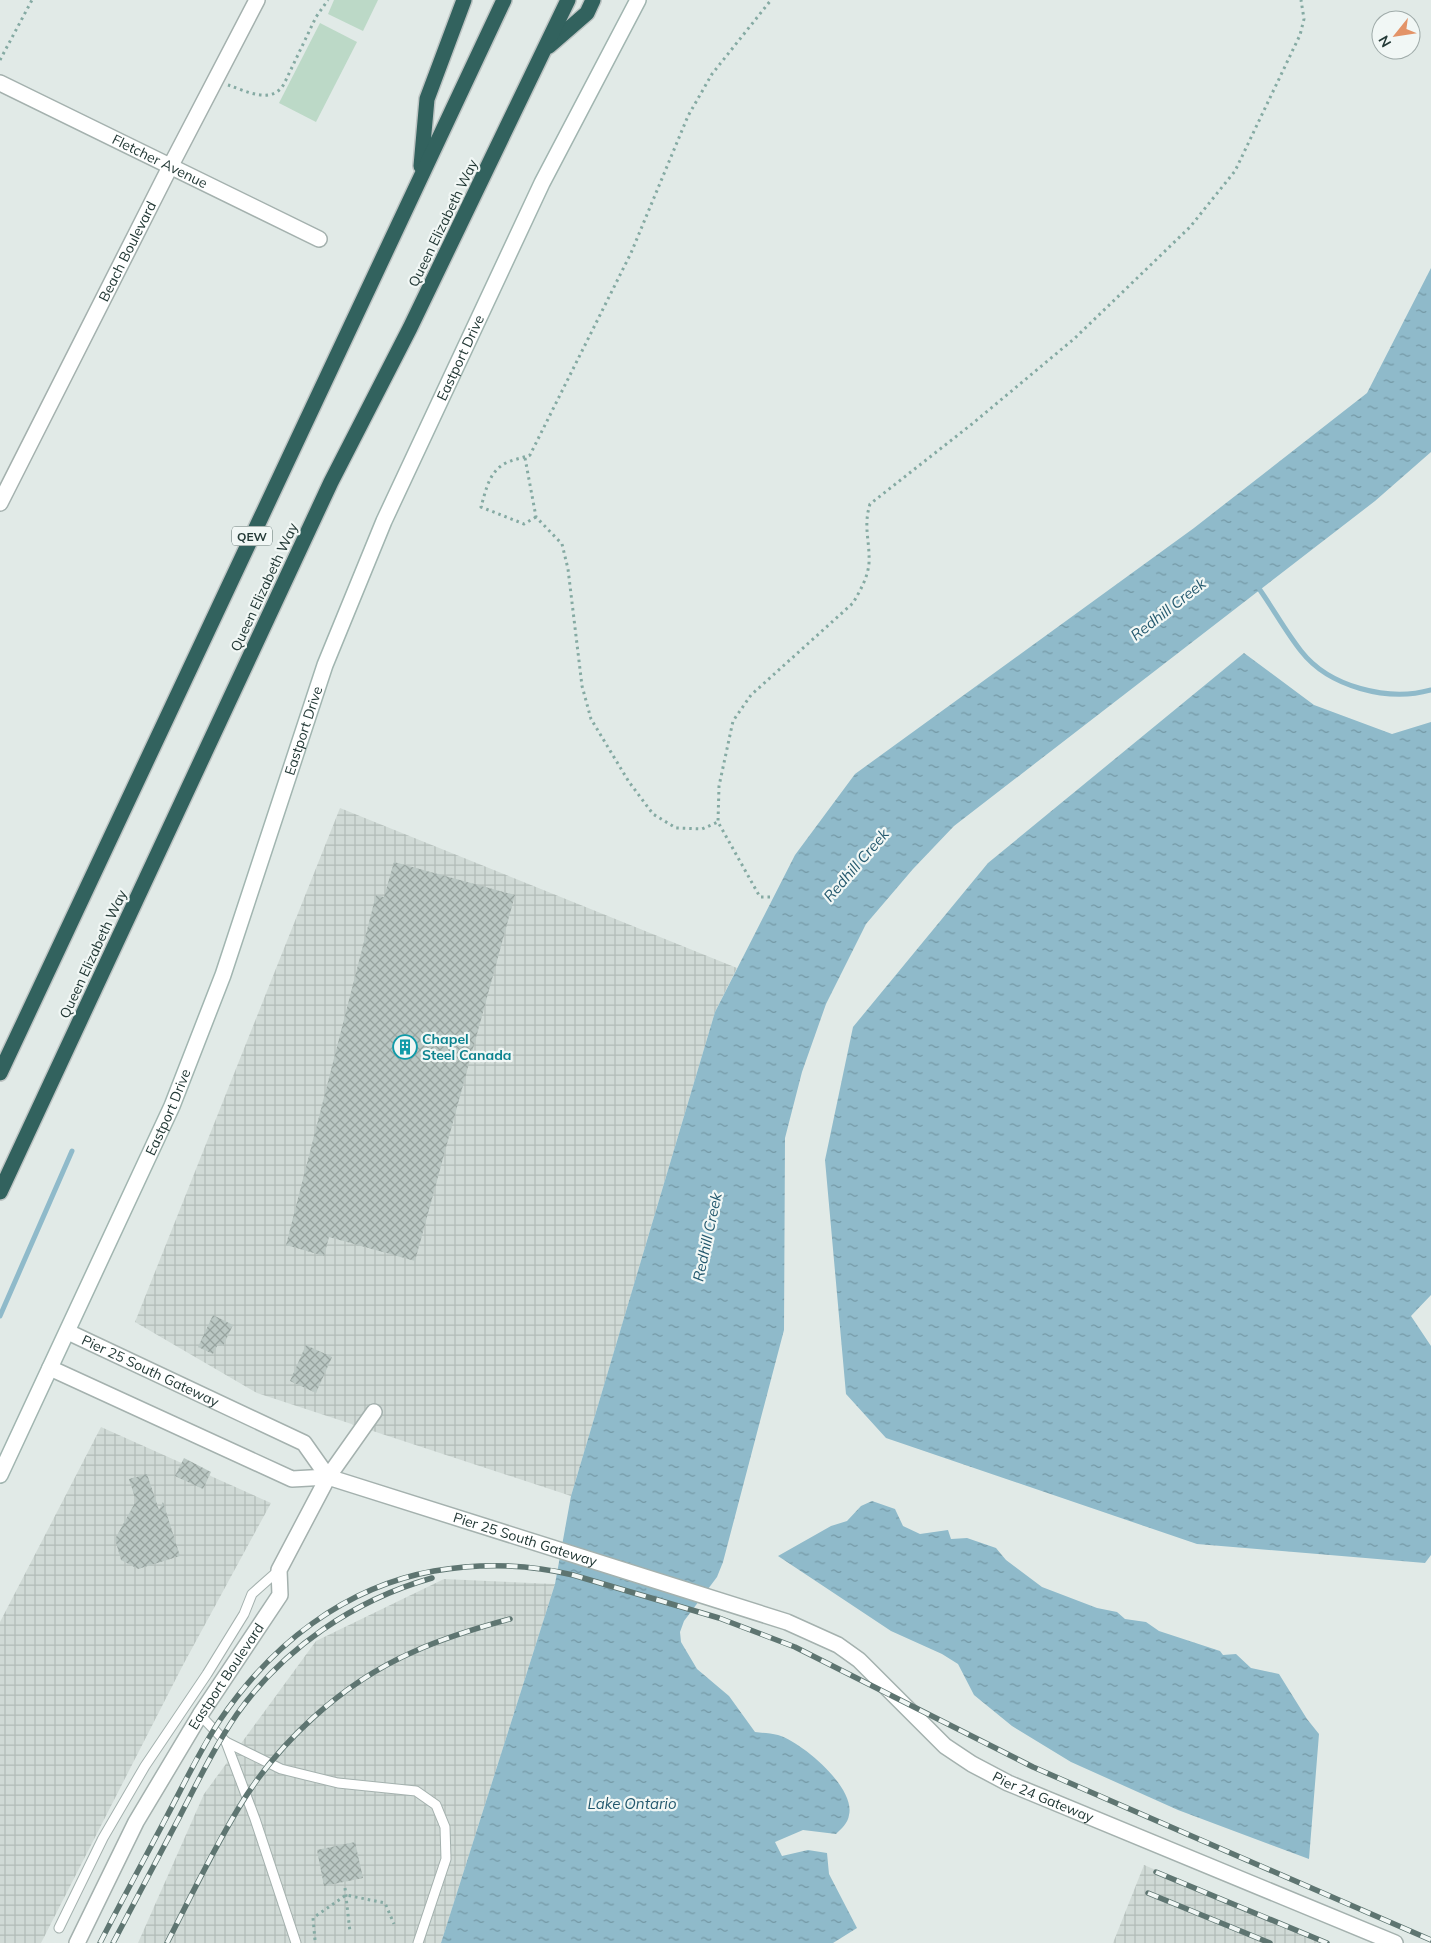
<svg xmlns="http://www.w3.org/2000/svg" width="1431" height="1943" font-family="Mulish,sans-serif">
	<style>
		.industrial { fill: url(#industrial-grid) }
		.green { fill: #bcd9c7 }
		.water { fill: url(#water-ripples) }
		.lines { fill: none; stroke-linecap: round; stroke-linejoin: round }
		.stream { stroke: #8fbaca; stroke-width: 5 }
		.building { fill: url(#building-cross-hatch) }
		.service-casing { stroke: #a4b1ae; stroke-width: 11 }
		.minor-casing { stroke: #a4b1ae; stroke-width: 18 }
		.tertiary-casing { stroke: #a4b1ae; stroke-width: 18 }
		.secondary-casing { stroke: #a1b5b0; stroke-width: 18 }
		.motorway-casing { stroke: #bdc4c3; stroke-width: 18 }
		.path { stroke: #85aaa3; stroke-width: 3; stroke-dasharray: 2.5 4; stroke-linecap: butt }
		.service { stroke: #fff; stroke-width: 9 }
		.minor { stroke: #fff; stroke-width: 15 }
		.tertiary { stroke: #fff; stroke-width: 15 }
		.secondary { stroke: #fff; stroke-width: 15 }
		.motorway { stroke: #32625e; stroke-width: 15 }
		.rail-casing { stroke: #5e7571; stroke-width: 5.5 }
		.rail { stroke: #f1f7f5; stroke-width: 4; stroke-dasharray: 11; stroke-linecap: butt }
		.labels { text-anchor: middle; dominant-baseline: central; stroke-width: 4.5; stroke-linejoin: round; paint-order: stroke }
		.shield { fill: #f1f7f5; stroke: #61726f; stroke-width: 1 }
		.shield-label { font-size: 12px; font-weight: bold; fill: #233936 }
		.street-label { font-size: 14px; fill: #233936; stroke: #f1f7f5 }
		.culture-label { font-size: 14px; font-weight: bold; fill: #0d838f; stroke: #f1f7f5; text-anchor: start }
		.water-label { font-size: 15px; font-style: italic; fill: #24596e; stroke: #f1f7f5 }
	</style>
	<defs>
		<pattern id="industrial-grid" width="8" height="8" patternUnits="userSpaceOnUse" patternTransform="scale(1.25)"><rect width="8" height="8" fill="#d0dad6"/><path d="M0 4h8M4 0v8" fill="none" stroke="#b2bcb8"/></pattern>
		<pattern id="water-ripples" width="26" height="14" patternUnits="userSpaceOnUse" patternTransform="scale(1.25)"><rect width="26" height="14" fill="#8fbaca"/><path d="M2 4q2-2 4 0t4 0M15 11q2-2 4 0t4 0" fill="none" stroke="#7498a5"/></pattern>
		<pattern id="building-cross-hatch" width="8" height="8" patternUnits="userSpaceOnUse" patternTransform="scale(1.25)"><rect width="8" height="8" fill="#bac7c3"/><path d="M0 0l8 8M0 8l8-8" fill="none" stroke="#97a39f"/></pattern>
	</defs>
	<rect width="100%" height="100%" fill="#e1eae7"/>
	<g class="industrial">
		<polygon points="340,808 737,968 715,1012 571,1496 257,1393 135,1322"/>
		<polygon points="101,1427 271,1503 183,1665 41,1943 0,1943 0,1622"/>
		<polygon points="444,1579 555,1584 441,1943 138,1943 204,1794 316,1641"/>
		<polygon points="1144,1865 1329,1943 1113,1943"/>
	</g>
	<g class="green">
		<polygon points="334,0 378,0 363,31 328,14"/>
		<polygon points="320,23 357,42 316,122 279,103"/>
	</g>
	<g class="water">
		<path d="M1431 268V452L1375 501 954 826 913 869 866 924 826 1004 802 1072 785 1138 784 1330 723 1562 717 1577 684 1621 680 1632 681 1642 697 1669 729 1696 755 1732C762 1733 771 1733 778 1735 802 1742 856 1788 849 1815 848 1823 841 1829 836 1834L803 1830 775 1842 782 1856 808 1850 827 1853 829 1874 857 1928 833 1943H441L555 1584 571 1496 715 1012 795 855 855 774 1194 528 1367 393Z"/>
		<polygon points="1244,653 1314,705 1392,734 1431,722 1431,1295 1411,1316 1431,1346 1431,1555 1425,1563 1197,1544 886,1438 846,1394 825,1160 853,1027 988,863"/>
		<polygon points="872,1501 895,1509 903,1526 920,1534 948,1530 951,1539 967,1538 996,1548 1006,1560 1042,1587 1097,1608 1117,1612 1125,1619 1146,1622 1159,1631 1220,1651 1223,1655 1236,1654 1251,1668 1279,1674 1307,1719 1319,1734 1309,1859 1178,1810 1071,1762 1012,1726 974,1695 958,1664 942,1654 891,1631 778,1556 831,1526 847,1521 861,1506"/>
	</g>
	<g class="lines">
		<g class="stream">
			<path d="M1260 590C1274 610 1286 632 1301 651 1329 687 1388 702 1431 690"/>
			<polyline points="0,1316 72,1151"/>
		</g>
	</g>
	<g class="building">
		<polygon points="394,862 515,895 415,1261 329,1237 324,1256 286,1245 376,895 384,897"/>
		<polygon points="213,1315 233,1325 223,1346 218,1344 213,1354 198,1347"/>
		<polygon points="306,1345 332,1357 316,1393 290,1381"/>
		<polygon points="184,1458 211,1472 203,1489 175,1476"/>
		<polygon points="147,1474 159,1510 163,1502 180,1556 138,1569 121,1560 115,1539 136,1501 129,1479"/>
		<polygon points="355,1842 363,1878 324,1886 317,1850"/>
	</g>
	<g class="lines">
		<g class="service-casing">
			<g id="service">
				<polyline points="200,1715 226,1742 255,1819 296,1943"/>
				<polyline points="226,1742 281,1769 338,1783 416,1791 436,1805 445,1827 446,1859 418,1943"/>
				<polyline points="59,1928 103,1838 145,1766 207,1674 244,1614 252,1594 279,1570"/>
			</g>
		</g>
		<g class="minor-casing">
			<g id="minor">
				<path id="s1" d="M0 83 319 239"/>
				<path id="s2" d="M77 1943 136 1822 200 1715 280 1595 279 1570 328 1477 374 1412"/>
			</g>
		</g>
		<g class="tertiary-casing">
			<g id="tertiary">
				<path id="s3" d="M0 503 170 167 257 0"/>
				<path id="s4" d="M68 1332 304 1443 328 1477"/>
				<path id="s5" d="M50 1368 292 1479 328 1477 787 1622 838 1645 859 1660 945 1746 972 1764 1008 1783 1395 1943"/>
			</g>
		</g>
		<g class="secondary-casing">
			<g id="secondary">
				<path id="s6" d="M0 1475 172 1106 223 975 325 665 384 521 542 183 638 0"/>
			</g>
		</g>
		<g class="motorway-casing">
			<g id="motorway">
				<polyline points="549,46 587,13 593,0"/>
				<polyline points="421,166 427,99 464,0"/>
				<polyline points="0,1073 504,0"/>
				<polyline points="0,1192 331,482 410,328 568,0"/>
			</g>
		</g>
		<g class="path">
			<polyline points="0,60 32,0"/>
			<path d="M228 85C246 91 272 105 284 84L316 17 328 0"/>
			<polyline points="525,458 536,517 562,544 568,569 582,686 591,719 629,782 653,814 676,828 702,829 718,822"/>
			<path d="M536 517 524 524 481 507C486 490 489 470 508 462 515 459 523 458 530 455L631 253 688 116 712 74 771 0"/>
			<path d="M770 897H760L718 822 719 786 733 721 751 695 853 603C860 591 868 577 869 563 870 540 863 527 870 504L972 424 1075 338 1190 227 1235 171 1300 35 1304 19 1301 0"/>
			<polyline points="345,1888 350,1932"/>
			<polyline points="315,1940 313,1918 346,1895 385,1903 394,1924"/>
		</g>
		<use href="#service" class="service"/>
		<use href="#minor" class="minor"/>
		<use href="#tertiary" class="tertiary"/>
		<use href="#secondary" class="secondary"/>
		<use href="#motorway" class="motorway"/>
		<g class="rail-casing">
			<g id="rail">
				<polyline points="1156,1872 1327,1943"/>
				<polyline points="1148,1893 1270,1943"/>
				<path d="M100 1943C122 1900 145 1858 167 1816 184 1784 200 1750 220 1720 271 1645 344 1587 434 1571 480 1563 528 1564 573 1575L719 1618 795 1647 1033 1767 1431 1940"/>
				<path d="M113 1943C135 1901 158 1858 180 1816 198 1781 215 1746 237 1714 284 1648 354 1600 432 1578"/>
				<path d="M167 1943C190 1898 212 1852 238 1809 277 1743 342 1683 413 1652 444 1638 477 1628 510 1619"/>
			</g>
		</g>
		<use href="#rail" class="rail"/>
	</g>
	<defs>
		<g id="building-ring" transform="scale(1.25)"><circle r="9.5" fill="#f1f7f5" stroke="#0f9aa8" stroke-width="1.5"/><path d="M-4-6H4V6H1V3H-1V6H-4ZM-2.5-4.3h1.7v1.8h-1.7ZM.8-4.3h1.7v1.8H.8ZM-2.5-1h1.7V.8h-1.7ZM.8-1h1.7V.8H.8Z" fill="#0f9aa8"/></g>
	</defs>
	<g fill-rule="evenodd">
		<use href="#building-ring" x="405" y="1047"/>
	</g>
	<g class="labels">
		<rect class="shield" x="232" y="526.5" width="40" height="19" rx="4"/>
		<g class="shield-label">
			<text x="252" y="536">QEW</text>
		</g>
		<g class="street-label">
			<text stroke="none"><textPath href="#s1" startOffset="178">Fletcher Avenue</textPath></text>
			<text transform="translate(443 223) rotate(-64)">Queen Elizabeth Way</text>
			<text stroke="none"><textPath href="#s3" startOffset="282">Beach Boulevard</textPath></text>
			<text stroke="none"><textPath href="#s6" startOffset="1210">Eastport Drive</textPath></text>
			<text transform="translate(264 587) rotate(-65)">Queen Elizabeth Way</text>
			<text stroke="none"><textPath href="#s6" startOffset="805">Eastport Drive</textPath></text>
			<text transform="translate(93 954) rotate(-65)">Queen Elizabeth Way</text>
			<text stroke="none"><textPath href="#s6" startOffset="400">Eastport Drive</textPath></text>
			<text stroke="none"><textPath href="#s4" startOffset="91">Pier 25 South Gateway</textPath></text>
			<text stroke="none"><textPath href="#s5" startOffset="509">Pier 25 South Gateway</textPath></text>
			<text stroke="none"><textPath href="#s2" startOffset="306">Eastport Boulevard</textPath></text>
			<text stroke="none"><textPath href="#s5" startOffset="1098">Pier 24 Gateway</textPath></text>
		</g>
		<g class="culture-label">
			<text x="422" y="1039">Chapel<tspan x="422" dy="16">Steel Canada</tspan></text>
		</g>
		<g class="water-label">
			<text transform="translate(1168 609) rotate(-38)">Redhill Creek</text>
			<text transform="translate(856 865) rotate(-49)">Redhill Creek</text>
			<text transform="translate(707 1237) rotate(-78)">Redhill Creek</text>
			<text x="632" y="1803">Lake Ontario</text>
		</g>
	</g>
	<g transform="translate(1396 35) rotate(240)"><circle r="24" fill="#f1f7f5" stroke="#9faba9"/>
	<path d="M0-4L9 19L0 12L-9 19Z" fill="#e39367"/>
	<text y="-8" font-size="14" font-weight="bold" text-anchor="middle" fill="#233936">N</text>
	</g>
</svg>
